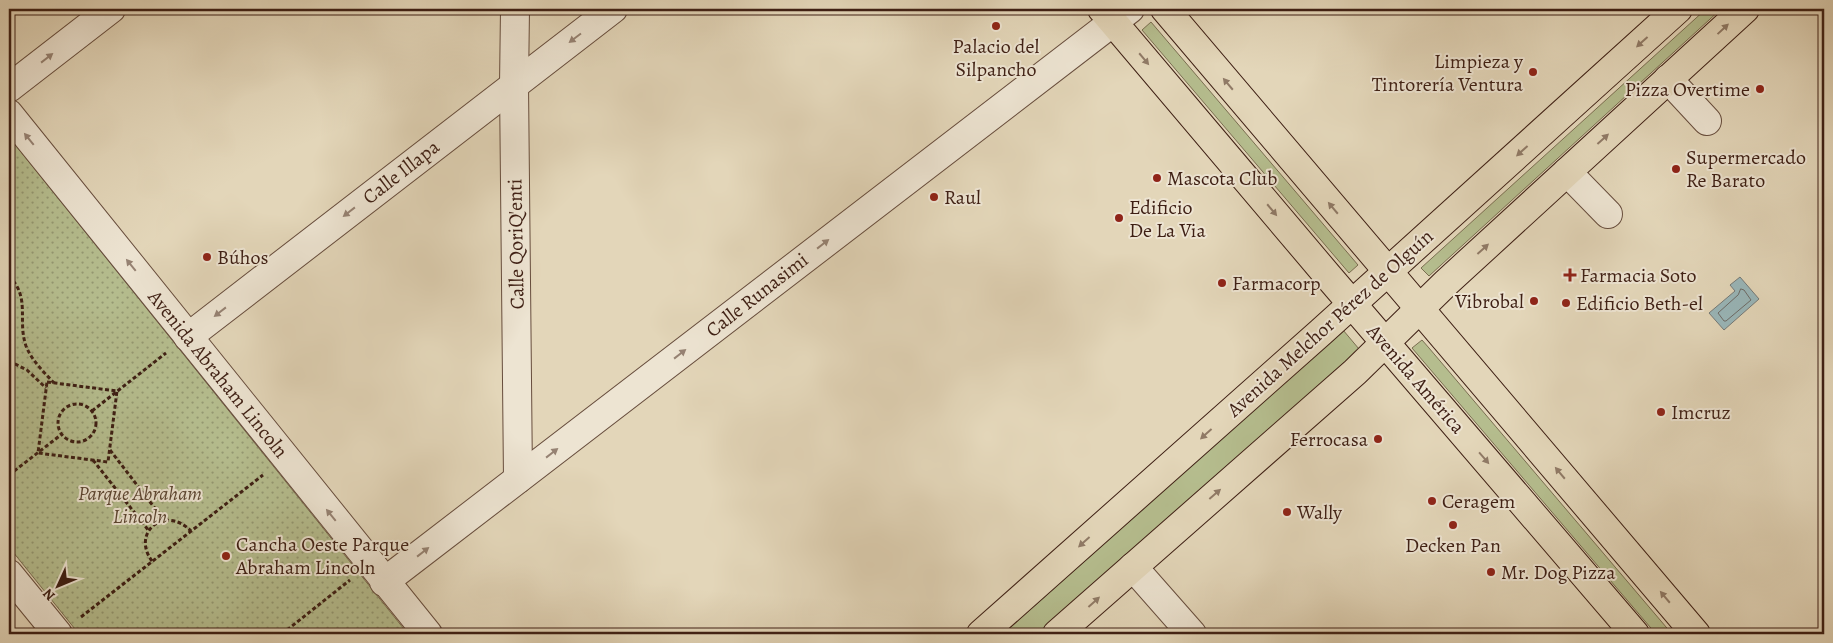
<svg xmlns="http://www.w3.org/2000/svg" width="1833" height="643" font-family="Alegreya,serif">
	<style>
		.grass { fill: #b5bd8e; stroke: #7a6e51 }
		.park { fill: url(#park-dots); stroke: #7a6e51 }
		.water { fill: #99b7ba; stroke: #757a78 }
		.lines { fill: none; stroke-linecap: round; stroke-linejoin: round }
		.shore { stroke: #6c6b67; stroke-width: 1 }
		.minor-casing { stroke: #674d3d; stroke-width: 30 }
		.major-casing { stroke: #3e1f14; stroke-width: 30 }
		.highway-casing { stroke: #3e1f14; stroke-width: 30 }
		.path { stroke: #3e1f14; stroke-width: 3; stroke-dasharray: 4 2.5; stroke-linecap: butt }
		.minor { stroke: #ede4d2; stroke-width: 28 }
		.major { stroke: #e3d6b9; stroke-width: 28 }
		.highway { stroke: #e3d6b9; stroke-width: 28 }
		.oneway { fill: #907a66 }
		.oneway2 { fill: #968273 }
		.poi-dot { fill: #8f2418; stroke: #ede4d2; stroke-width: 2 }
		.labels { text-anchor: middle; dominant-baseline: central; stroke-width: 4; stroke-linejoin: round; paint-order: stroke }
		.poi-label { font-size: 20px; fill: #3e1f14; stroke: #ede4d2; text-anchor: start }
		.street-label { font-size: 20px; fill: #3e1f14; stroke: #ede4d2 }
		.park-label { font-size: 20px; font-style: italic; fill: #5c4632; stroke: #ede4d2 }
	</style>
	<defs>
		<pattern id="park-dots" width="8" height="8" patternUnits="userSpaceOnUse" patternTransform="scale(1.25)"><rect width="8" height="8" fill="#b5bd8e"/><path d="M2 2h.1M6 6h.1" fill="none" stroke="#959973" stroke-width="1.8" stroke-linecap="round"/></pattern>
	</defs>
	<rect width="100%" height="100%" fill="#e3d6b9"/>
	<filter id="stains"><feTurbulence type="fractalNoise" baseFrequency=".004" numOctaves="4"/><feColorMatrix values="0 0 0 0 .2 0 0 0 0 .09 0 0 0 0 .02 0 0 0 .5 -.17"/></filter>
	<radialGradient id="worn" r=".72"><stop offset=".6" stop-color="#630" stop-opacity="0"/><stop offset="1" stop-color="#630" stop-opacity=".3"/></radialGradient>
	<g class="grass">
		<polygon points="1706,9 1721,9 1429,276 1421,268"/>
		<polygon points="1151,22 1358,265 1349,273 1142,30"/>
		<polygon points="1343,330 1359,349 1346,361 1040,634 1003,634"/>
		<polygon points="1422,340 1429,348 1672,634 1656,634 1412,348"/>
	</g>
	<polygon class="park" points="9,137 408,634 79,634 9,547"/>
	<polygon class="water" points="1740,277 1759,299 1724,330 1709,313 1735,291 1730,285"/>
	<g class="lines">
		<polygon class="shore" points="1741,289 1744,290 1751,300 1726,321 1724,321 1718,313 1738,295"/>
		<g class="minor-casing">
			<g id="minor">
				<polyline points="515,9 514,85 518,479"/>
				<polyline points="1668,79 1707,121"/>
				<polyline points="9,88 111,9"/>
				<polyline points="9,114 428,634"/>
				<polyline points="1567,172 1608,214"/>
				<polyline points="188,337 613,9"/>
				<polyline points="1133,567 1192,634"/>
				<polyline points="9,574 58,634"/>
				<polyline points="384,582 1130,9"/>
			</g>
		</g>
		<g class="major-casing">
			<g id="major">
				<polyline points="1102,9 1328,276 1635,634"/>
				<polyline points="1165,9 1696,634"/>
			</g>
		</g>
		<g class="highway-casing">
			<g id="highway">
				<polyline points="981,634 1321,332 1678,9"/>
				<polyline points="1057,634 1355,372 1447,282 1745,9"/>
			</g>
		</g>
		<g class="path">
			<path d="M9 276C31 298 17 320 26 346 32 361 44 372 54 383"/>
			<polyline points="9,361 27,370 46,388"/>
			<polygon points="47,382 117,391 108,462 38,453"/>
			<circle cx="77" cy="423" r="19"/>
			<polyline points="92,411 166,353"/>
			<polyline points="110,450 164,520"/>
			<polyline points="93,460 149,531"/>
			<polyline points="9,475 62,434"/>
			<path d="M152 561C131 533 164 504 191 531"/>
			<polyline points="81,617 263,475"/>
			<polyline points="282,634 350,580"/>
		</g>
		<use href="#minor" class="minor"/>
		<use href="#major" class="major"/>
		<use href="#highway" class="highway"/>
	</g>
	<defs><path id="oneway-solid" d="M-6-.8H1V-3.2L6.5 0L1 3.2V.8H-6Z" transform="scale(1.25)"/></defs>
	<g class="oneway">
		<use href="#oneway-solid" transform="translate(1723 29) rotate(-43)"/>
		<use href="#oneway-solid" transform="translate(1642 42) rotate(138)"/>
		<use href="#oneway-solid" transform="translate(1144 59) rotate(50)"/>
		<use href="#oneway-solid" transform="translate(1228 84) rotate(-130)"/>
		<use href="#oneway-solid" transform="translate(1603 139) rotate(-42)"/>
		<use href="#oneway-solid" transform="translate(1522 151) rotate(138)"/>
		<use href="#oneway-solid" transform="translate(1333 208) rotate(-130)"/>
		<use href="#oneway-solid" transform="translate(1272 210) rotate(50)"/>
		<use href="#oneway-solid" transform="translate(1483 249) rotate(-42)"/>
		<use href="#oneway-solid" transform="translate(1206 434) rotate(138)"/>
		<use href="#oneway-solid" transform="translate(1484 458) rotate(49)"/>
		<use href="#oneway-solid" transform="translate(1560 473) rotate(-130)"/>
		<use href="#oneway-solid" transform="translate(1215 494) rotate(-41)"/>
		<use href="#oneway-solid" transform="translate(1084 542) rotate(138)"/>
		<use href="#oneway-solid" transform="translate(1665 597) rotate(-130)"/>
		<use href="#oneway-solid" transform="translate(1094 602) rotate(-42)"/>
	</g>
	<g class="oneway2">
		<use href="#oneway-solid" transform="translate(575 38) rotate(143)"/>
		<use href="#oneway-solid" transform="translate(47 58) rotate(-38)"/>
		<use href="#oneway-solid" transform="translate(29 139) rotate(-129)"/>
		<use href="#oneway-solid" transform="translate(349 212) rotate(142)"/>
		<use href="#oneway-solid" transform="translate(823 244) rotate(-38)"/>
		<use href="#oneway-solid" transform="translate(131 265) rotate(-129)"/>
		<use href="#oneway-solid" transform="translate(220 312) rotate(142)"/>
		<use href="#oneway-solid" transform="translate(680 354) rotate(-38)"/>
		<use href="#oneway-solid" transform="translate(552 453) rotate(-38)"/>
		<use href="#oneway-solid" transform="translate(331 515) rotate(-129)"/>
		<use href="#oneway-solid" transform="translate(423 552) rotate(-38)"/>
	</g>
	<g class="poi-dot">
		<circle cx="996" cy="26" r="5"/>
		<circle cx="1533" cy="72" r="5"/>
		<circle cx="1760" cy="89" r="5"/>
		<circle cx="1676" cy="169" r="5"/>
		<circle cx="1157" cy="178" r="5"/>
		<circle cx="934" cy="197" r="5"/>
		<circle cx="1119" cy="218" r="5"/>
		<circle cx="207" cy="257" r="5"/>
		<path d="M1567.5 267.5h5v5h5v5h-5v5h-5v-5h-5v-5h5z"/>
		<circle cx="1222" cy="283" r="5"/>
		<circle cx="1534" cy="301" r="5"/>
		<circle cx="1566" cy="303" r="5"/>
		<circle cx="1661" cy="412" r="5"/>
		<circle cx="1378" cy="439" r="5"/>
		<circle cx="1432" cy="501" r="5"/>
		<circle cx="1287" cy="512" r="5"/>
		<circle cx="1453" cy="525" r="5"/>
		<circle cx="226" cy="556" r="5"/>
		<circle cx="1491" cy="572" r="5"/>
	</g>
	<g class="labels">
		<g class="poi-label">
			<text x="996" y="46" text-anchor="middle">Palacio del<tspan x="996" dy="23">Silpancho</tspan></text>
			<text x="1523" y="61" text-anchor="end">Limpieza y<tspan x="1523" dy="23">Tintorería Ventura</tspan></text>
			<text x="1750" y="89" text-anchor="end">Pizza Overtime</text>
			<text x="1686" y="157">Supermercado<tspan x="1686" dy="23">Re Barato</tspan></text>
			<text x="1167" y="178">Mascota Club</text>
			<text x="944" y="197">Raul</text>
			<text x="1129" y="207">Edificio<tspan x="1129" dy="23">De La Via</tspan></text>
			<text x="217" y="257">Búhos</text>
			<text x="1580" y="275">Farmacia Soto</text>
			<text x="1232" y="283">Farmacorp</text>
			<text x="1524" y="301" text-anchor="end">Vibrobal</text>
			<text x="1576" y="303">Edificio Beth-el</text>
			<text x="1671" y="412">Imcruz</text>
			<text x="1368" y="439" text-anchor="end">Ferrocasa</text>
			<text x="1442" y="501">Ceragem</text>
			<text x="1297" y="512">Wally</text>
			<text x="236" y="544">Cancha Oeste Parque<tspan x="236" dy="23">Abraham Lincoln</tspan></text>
			<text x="1453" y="545" text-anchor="middle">Decken Pan</text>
			<text x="1501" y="572">Mr. Dog Pizza</text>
		</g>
		<g class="street-label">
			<text transform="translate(401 172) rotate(-38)">Calle Illapa</text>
			<text transform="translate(516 244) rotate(-91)">Calle QoriQ'enti</text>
			<text transform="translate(757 295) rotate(-38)">Calle Runasimi</text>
			<text transform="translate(1330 323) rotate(-42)">Avenida Melchor Pérez de Olguín</text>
			<text transform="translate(218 374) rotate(51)">Avenida Abraham Lincoln</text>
			<text transform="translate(1416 379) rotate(49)">Avenida América</text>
		</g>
		<g class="park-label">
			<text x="140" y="493">Parque Abraham<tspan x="140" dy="23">Lincoln</tspan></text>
		</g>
	</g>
	<rect width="1833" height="643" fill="none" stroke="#e3d6b9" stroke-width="30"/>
	<rect x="10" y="10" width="1813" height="623" fill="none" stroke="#3e1f14" stroke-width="2.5"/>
	<rect x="15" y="15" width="1803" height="613" fill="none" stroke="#3e1f14"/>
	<g transform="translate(58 586) rotate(226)" stroke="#ede4d2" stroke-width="4" paint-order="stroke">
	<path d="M0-4L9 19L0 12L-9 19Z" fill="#3e1f14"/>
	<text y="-8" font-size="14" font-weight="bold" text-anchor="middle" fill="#3e1f14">N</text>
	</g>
	<rect width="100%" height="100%" filter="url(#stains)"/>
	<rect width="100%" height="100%" fill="url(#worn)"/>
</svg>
